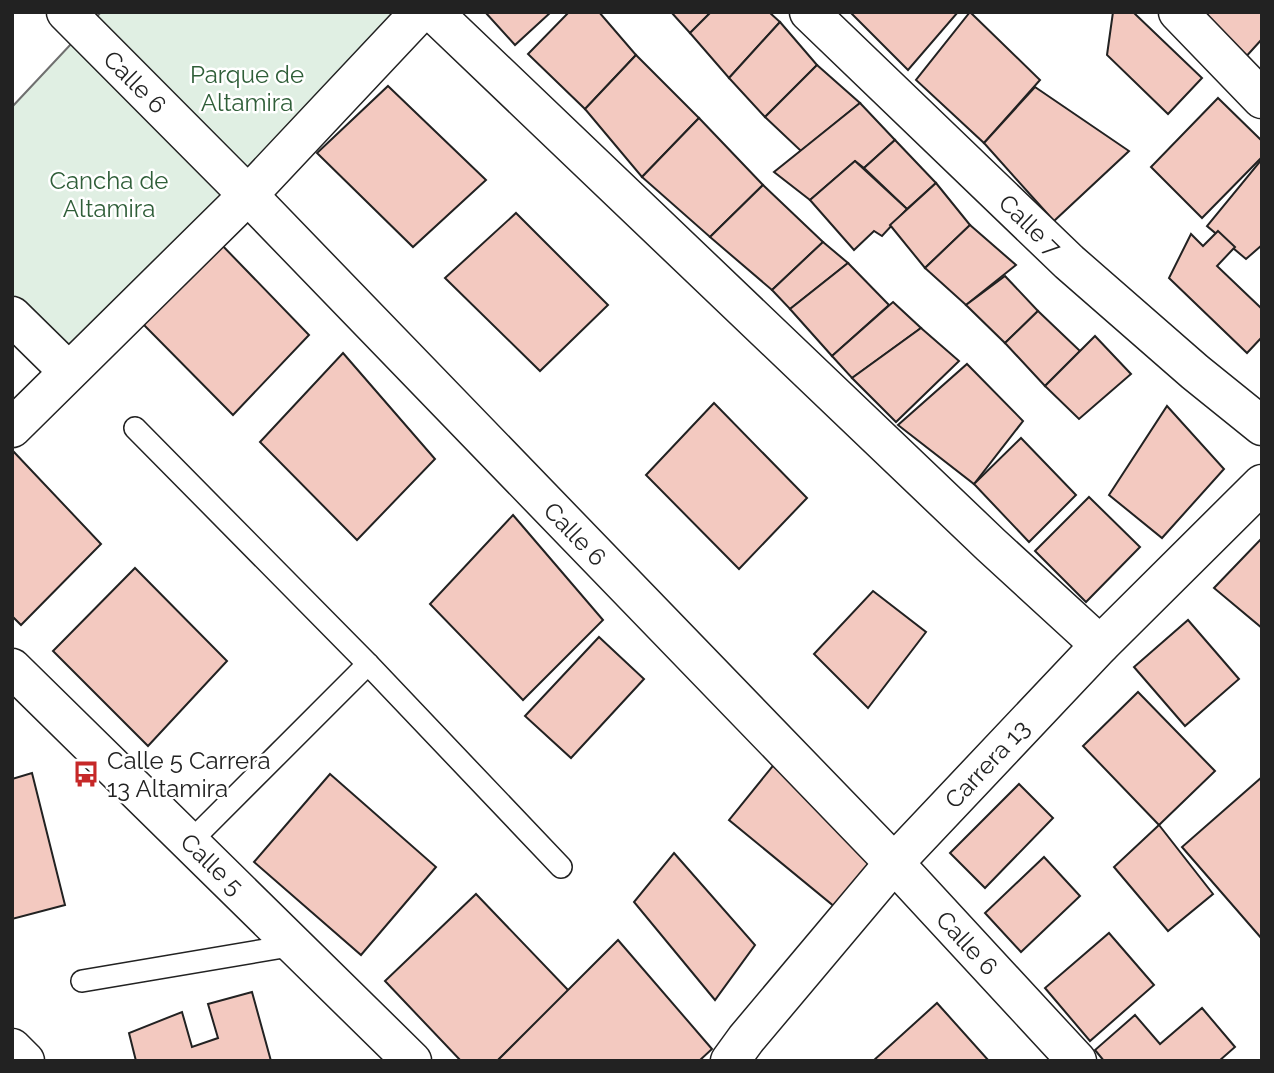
<svg xmlns="http://www.w3.org/2000/svg" width="1274" height="1073" font-family="Raleway,sans-serif">
	<style>
		.green { fill: #e0efe3; stroke: #6f6f6f; stroke-width: 2 }
		.building { fill: #f3c9c0; stroke: #222; stroke-width: 2 }
		.lines { fill: none; stroke-linecap: round; stroke-linejoin: round }
		.lane-casing { stroke: #222; stroke-width: 24 }
		.street-casing { stroke: #222; stroke-width: 41 }
		.lane { stroke: #fff; stroke-width: 21 }
		.street { stroke: #fff; stroke-width: 38 }
		.labels { text-anchor: middle; dominant-baseline: central; stroke-width: 5; stroke-linejoin: round; paint-order: stroke }
		.park-label { font-size: 24px; fill: #2f5e38; stroke: #fff }
		.street-label { font-size: 24px; fill: #222; stroke: #fff }
		.poi-label { font-size: 24px; fill: #222; stroke: #fff; text-anchor: start }
	</style>
	<rect width="100%" height="100%" fill="#fff"/>
	<polygon class="green" points="101,12 420,12 68,371 12,316 12,107"/>
	<g class="building">
		<polygon points="485,12 551,12 515,45"/>
		<polygon points="569,12 599,12 636,55 585,109 528,54"/>
		<polygon points="671,12 711,12 690,33"/>
		<polygon points="711,12 769,12 780,22 729,78 690,33"/>
		<polygon points="850,12 958,12 908,70"/>
		<polygon points="970,12 1040,80 984,143 916,80"/>
		<polygon points="1113,12 1133,12 1202,78 1168,114 1107,55"/>
		<polygon points="1209,12 1262,12 1262,39 1243,60 1204,18"/>
		<polygon points="780,22 817,65 765,117 729,78"/>
		<polygon points="636,55 699,118 642,177 585,109"/>
		<polygon points="817,65 860,103 801,151 765,117"/>
		<polygon points="388,86 486,180 413,247 317,153"/>
		<polygon points="1035,87 1129,151 1054,221 984,143"/>
		<polygon points="1218,98 1262,141 1262,157 1202,218 1151,167"/>
		<polygon points="860,103 895,140 864,168 855,161 810,200 774,172"/>
		<polygon points="699,118 763,185 710,237 642,177"/>
		<polygon points="895,140 936,183 907,209 864,168"/>
		<polygon points="1262,159 1262,245 1246,259 1207,226"/>
		<polygon points="855,161 907,209 882,236 874,231 854,250 810,200"/>
		<polygon points="936,183 970,225 925,268 890,225"/>
		<polygon points="763,185 823,242 772,290 710,237"/>
		<polygon points="516,213 608,305 540,371 445,278"/>
		<polygon points="970,225 1016,265 966,305 925,268"/>
		<polygon points="1218,231 1235,247 1217,266 1262,309 1262,337 1247,353 1169,278 1191,234 1203,246"/>
		<polygon points="218,241 309,335 233,415 141,322"/>
		<polygon points="823,242 848,263 790,309 772,290"/>
		<polygon points="848,263 889,305 832,356 790,309"/>
		<polygon points="1005,276 1038,311 1005,343 966,305"/>
		<polygon points="893,302 921,328 852,378 832,356"/>
		<polygon points="1038,311 1080,351 1045,386 1005,343"/>
		<polygon points="921,328 959,361 896,422 852,378"/>
		<polygon points="1095,336 1131,374 1079,419 1045,386"/>
		<polygon points="343,353 435,459 357,540 260,442"/>
		<polygon points="967,364 1023,421 974,484 898,425"/>
		<polygon points="714,403 807,498 739,569 646,475"/>
		<polygon points="1167,406 1224,469 1162,538 1109,495"/>
		<polygon points="1021,438 1076,495 1029,542 974,484"/>
		<polygon points="13,451 101,544 21,625 12,616"/>
		<polygon points="1089,497 1140,547 1086,602 1035,551"/>
		<polygon points="513,515 603,620 523,700 430,604"/>
		<polygon points="1262,538 1262,628 1214,588"/>
		<polygon points="135,568 227,661 148,746 53,651"/>
		<polygon points="873,591 926,632 868,708 814,654"/>
		<polygon points="1188,620 1239,679 1185,726 1134,667"/>
		<polygon points="599,637 644,679 571,758 525,716"/>
		<polygon points="1138,692 1215,771 1159,825 1083,746"/>
		<polygon points="776,762 879,858 835,907 729,820"/>
		<polygon points="32,773 65,905 12,919 12,779"/>
		<polygon points="330,774 436,867 361,955 254,862"/>
		<polygon points="1262,777 1262,939 1182,847"/>
		<polygon points="1019,784 1053,818 985,888 950,853"/>
		<polygon points="1159,825 1213,894 1168,931 1114,867"/>
		<polygon points="674,853 755,945 715,1000 634,902"/>
		<polygon points="1044,857 1080,896 1021,952 985,913"/>
		<polygon points="476,894 569,991 497,1061 461,1061 385,981"/>
		<polygon points="1109,933 1154,985 1090,1041 1045,988"/>
		<polygon points="618,940 712,1049 699,1061 497,1061"/>
		<polygon points="252,992 271,1061 136,1061 129,1033 182,1012 192,1047 218,1038 208,1004"/>
		<polygon points="937,1003 989,1061 873,1061"/>
		<polygon points="1202,1008 1235,1047 1219,1061 1104,1061 1095,1050 1135,1015 1160,1044"/>
	</g>
	<g class="lines">
		<g class="lane-casing">
			<g id="lane">
				<polyline points="135,428 368,664 561,867"/>
				<polyline points="190,842 368,664"/>
				<polyline points="82,981 295,945"/>
			</g>
		</g>
		<g class="street-casing">
			<g id="street">
				<polyline points="66,12 248,195 894,863 1077,1061"/>
				<polyline points="433,12 991,545 1100,645"/>
				<polyline points="809,12 1069,262 1195,372 1262,426"/>
				<polyline points="1178,12 1262,99"/>
				<polyline points="12,316 68,371"/>
				<polyline points="12,428 248,195 420,12"/>
				<polyline points="12,668 412,1061"/>
				<polyline points="12,1048 25,1061"/>
				<polyline points="730,1061 746,1039 894,863 1100,645 1262,484"/>
			</g>
		</g>
		<use href="#lane" class="lane"/>
		<use href="#street" class="street"/>
	</g>
	<defs>
		<g id="bus-bare" transform="scale(2.1)"><path d="M-5-6H5V4H4V6H2V4H-2V6H-4V4H-5ZM-3.5-4V0h7V-4ZM-3.5 1.2v1.5H-2V1.2ZM2 1.2v1.5H3.5V1.2Z" fill="#c62828" stroke="#fff" stroke-width="2.5" paint-order="stroke"/></g>
	</defs>
	<g fill-rule="evenodd">
		<use href="#bus-bare" x="86" y="774"/>
	</g>
	<g class="labels">
		<g class="park-label">
			<text x="247" y="74">Parque de<tspan x="247" dy="28">Altamira</tspan></text>
			<text x="109" y="180">Cancha de<tspan x="109" dy="28">Altamira</tspan></text>
		</g>
		<g class="street-label">
			<text transform="translate(135 82) rotate(45)">Calle 6</text>
			<text transform="translate(1030 225) rotate(44)">Calle 7</text>
			<text transform="translate(575 534) rotate(46)">Calle 6</text>
			<text transform="translate(987 764) rotate(-47)">Carrera 13</text>
			<text transform="translate(212 864) rotate(44)">Calle 5</text>
			<text transform="translate(967 943) rotate(47)">Calle 6</text>
		</g>
		<g class="poi-label">
			<text x="107" y="760">Calle 5 Carrera<tspan x="107" dy="28">13 Altamira</tspan></text>
		</g>
	</g>
	<rect width="1274" height="1073" fill="none" stroke="#222222" stroke-width="28"/>
</svg>
